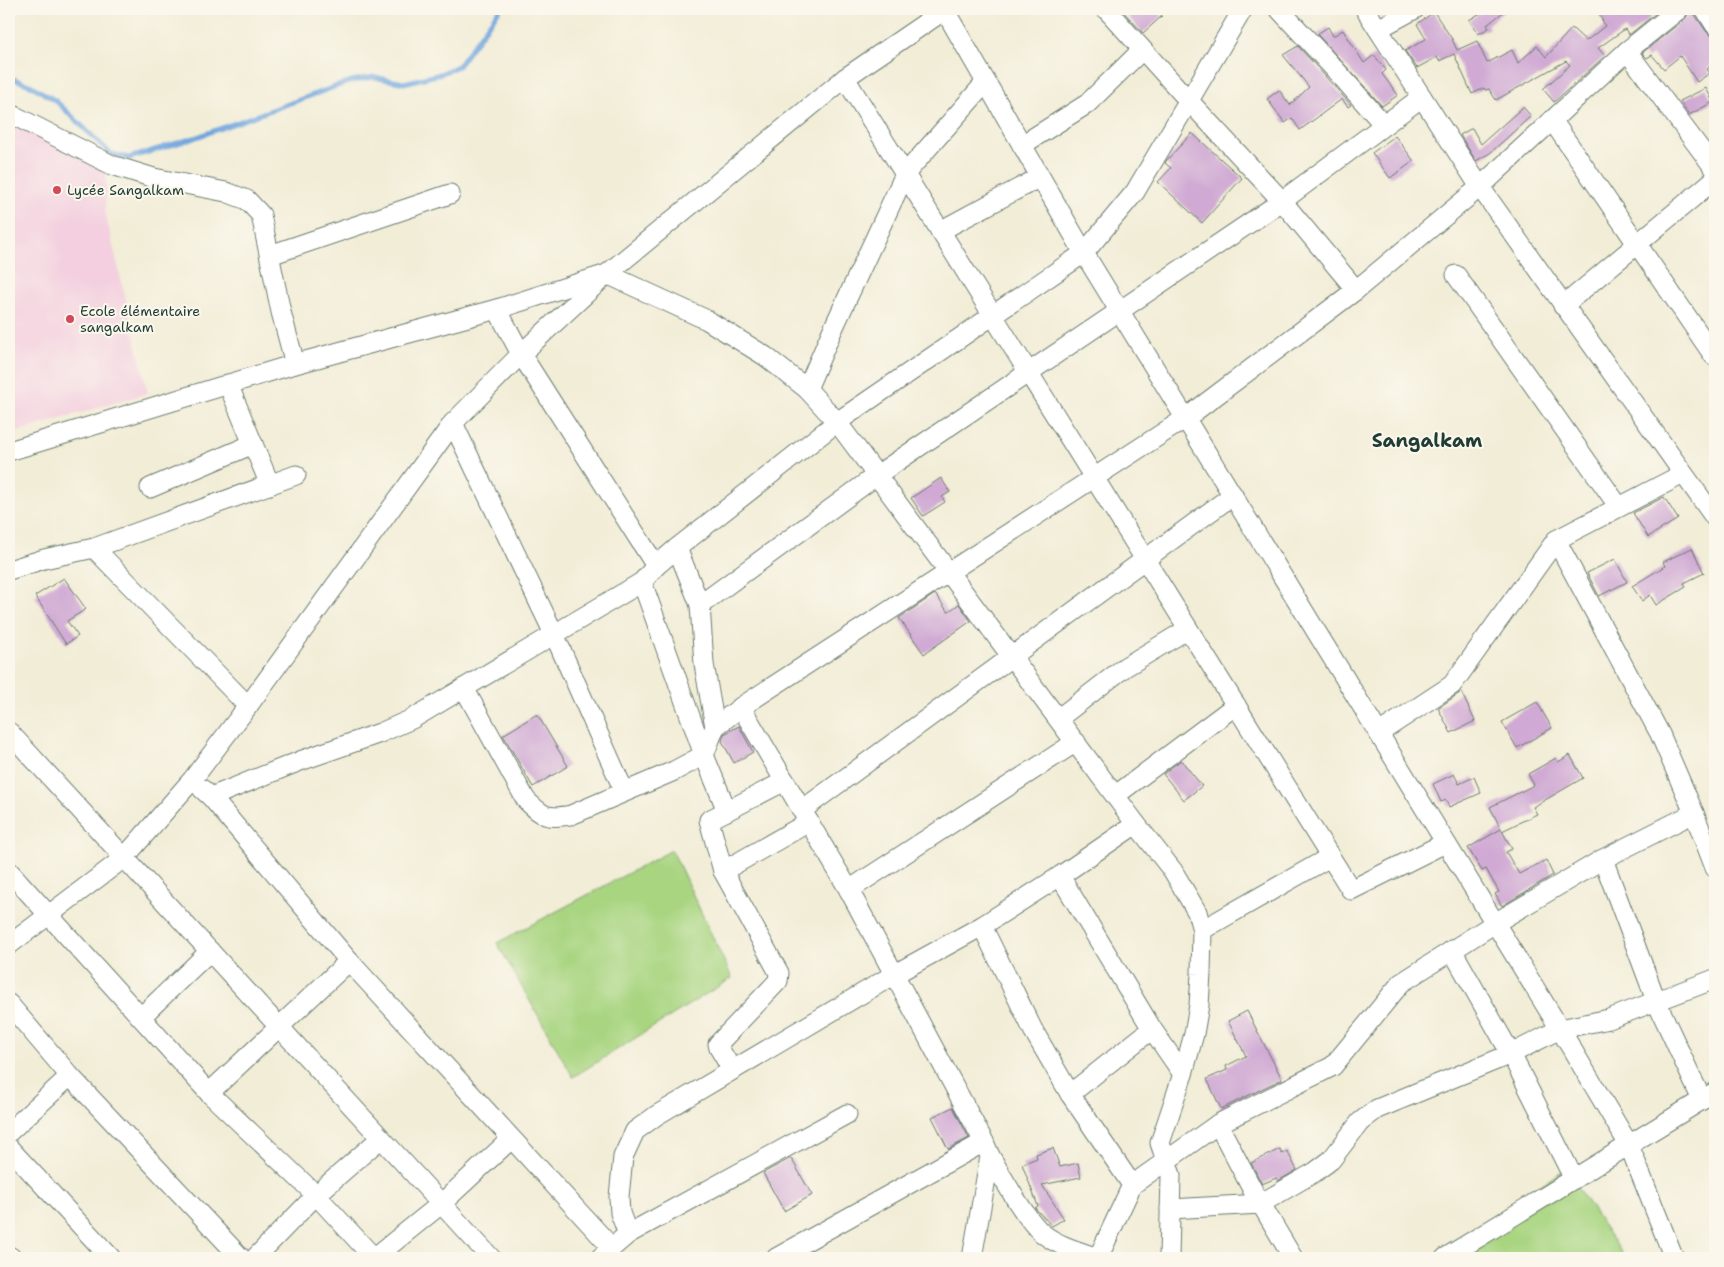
<svg xmlns="http://www.w3.org/2000/svg" width="1724" height="1267" font-family="'Shantell Sans',sans-serif">
	<style>
		.built { fill: #f3cfdf }
		.green { fill: #a9d581; stroke: #64895a }
		.lines { fill: none; stroke-linecap: round; stroke-linejoin: round }
		.stream { stroke: #6fa6dd; stroke-width: 5 }
		.building { fill: #d0aad4 }
		.street-casing { stroke: #697b6d; stroke-width: 21 }
		.street { stroke: #fff; stroke-width: 19 }
		.poi-dot { fill: #d1495b; stroke: #fbf7ec; stroke-width: 2 }
		.labels { text-anchor: middle; dominant-baseline: central; stroke-width: 4; stroke-linejoin: round; paint-order: stroke }
		.poi-label { font-size: 14px; fill: #1f3d34; stroke: #fbf7ec; text-anchor: start }
		.district-label { font-size: 19px; font-weight: bold; fill: #1f3d34; stroke: #fbf7ec }
	</style>
	<rect width="100%" height="100%" fill="#fbf7ec"/>
	<filter id="ink" filterUnits="userSpaceOnUse"><feTurbulence type="fractalNoise" baseFrequency=".02" numOctaves="2"/><feDisplacementMap in="SourceGraphic" scale="10" xChannelSelector="R" yChannelSelector="G"/><feConvolveMatrix kernelMatrix="1 2 1 2 8 2 1 2 1" color-interpolation-filters="sRGB"/></filter>
	<filter id="wash" filterUnits="userSpaceOnUse"><feTurbulence type="fractalNoise" baseFrequency=".0096" numOctaves="4" result="noise"/><feDisplacementMap in="SourceGraphic" scale="20" xChannelSelector="R" yChannelSelector="G"/><feGaussianBlur stdDeviation="1.12" result="paint"/><feColorMatrix in="noise" values="0 0 0 0 0 0 0 0 0 0 0 0 0 0 0 0 0 1.4 0 .05"/><feComposite in="paint" operator="in"/></filter>
	<g filter="url(#wash)">
		<rect width="100%" height="100%" fill="#f2edd7"/>
		<polygon class="built" points="9,116 107,168 105,212 148,393 9,434"/>
		<g class="green">
			<polygon points="672,850 732,978 573,1077 497,943"/>
			<polygon points="1565,1169 1625,1258 1432,1258"/>
		</g>
		<g class="lines">
			<polyline class="stream" points="9,77 32,86 56,101 111,154 129,158 194,138 351,81 374,77 404,83 440,74 458,66 500,9"/>
		</g>
		<g id="blocks">
			<g class="building">
				<polygon points="1121,9 1156,9 1162,16 1143,33"/>
				<polygon points="1487,9 1507,9 1487,25 1489,28 1478,34 1469,20"/>
				<polygon points="1597,9 1615,9 1619,16 1629,9 1661,9 1629,35 1625,29 1598,48 1605,56 1554,102 1543,89 1570,65 1566,61 1496,100 1489,89 1485,90 1484,88 1472,94 1454,54 1439,61 1437,57 1417,68 1405,51 1426,39 1417,24 1434,12 1452,39 1457,50 1477,41 1487,63 1512,50 1518,63 1537,46 1546,57 1572,28 1586,41 1605,26"/>
				<polygon points="1690,9 1694,9 1695,15 1706,31 1710,35 1715,36 1715,63 1707,69 1710,73 1697,82 1680,56 1664,69 1652,55 1647,58 1642,53 1686,18"/>
				<polygon points="1328,27 1333,36 1343,30 1364,63 1374,55 1386,70 1382,74 1398,95 1382,106 1317,34"/>
				<polygon points="1298,46 1351,105 1348,107 1342,99 1300,130 1292,118 1285,123 1267,99 1279,90 1290,105 1309,87 1283,55"/>
				<polygon points="1706,88 1713,102 1689,115 1680,101"/>
				<polygon points="1523,107 1531,116 1490,153 1476,161 1460,135 1472,128 1481,144"/>
				<polygon points="1192,133 1242,178 1202,223 1158,182 1171,168 1165,163 1166,161"/>
				<polygon points="1395,136 1414,161 1390,178 1372,153"/>
				<polygon points="941,478 950,492 942,497 945,502 923,516 911,498"/>
				<polygon points="1664,497 1678,519 1648,537 1633,513"/>
				<polygon points="1692,548 1704,573 1684,583 1686,587 1656,605 1650,595 1642,601 1632,586 1665,566 1663,562"/>
				<polygon points="1615,559 1627,582 1599,596 1587,573"/>
				<polygon points="64,578 86,609 67,621 78,636 66,644 35,596"/>
				<polygon points="935,594 948,612 959,604 971,621 924,654 899,618"/>
				<polygon points="1461,692 1475,721 1451,733 1438,708"/>
				<polygon points="1537,702 1552,728 1517,748 1502,722"/>
				<polygon points="537,714 568,766 533,787 503,735"/>
				<polygon points="739,726 753,752 734,763 722,741 724,734"/>
				<polygon points="1570,755 1583,778 1533,807 1537,814 1502,831 1490,807 1534,785 1528,774 1556,758 1558,762"/>
				<polygon points="1181,760 1202,786 1184,800 1163,774"/>
				<polygon points="1454,774 1459,784 1474,777 1481,793 1449,807 1446,800 1441,802 1433,784"/>
				<polygon points="1501,829 1512,849 1506,852 1519,874 1546,860 1553,875 1502,906 1495,894 1499,892 1486,869 1482,871 1468,848"/>
				<polygon points="1247,1011 1282,1079 1221,1109 1207,1079 1227,1070 1226,1066 1246,1056 1228,1021"/>
				<polygon points="953,1107 969,1138 948,1149 932,1117"/>
				<polygon points="1053,1148 1060,1167 1078,1163 1081,1177 1042,1185 1064,1219 1052,1226 1035,1208 1038,1206 1022,1164 1037,1158 1036,1154"/>
				<polygon points="1280,1149 1282,1154 1287,1151 1297,1170 1278,1181 1276,1178 1262,1184 1251,1163"/>
				<polygon points="791,1158 812,1195 784,1211 763,1173"/>
			</g>
		</g>
	</g>
	<g filter="url(#ink)">
		<use href="#blocks" fill-opacity="0" stroke="#697b6d" stroke-width="1"/>
		<g class="lines">
			<g class="street-casing">
				<g id="street">
					<polyline points="944,9 1084,253 1560,1029 1629,1145 1674,1258"/>
					<polyline points="1106,9 1189,101 1282,201 1356,290"/>
					<polyline points="1279,9 1341,76 1384,125"/>
					<polyline points="1365,9 1480,187 1715,518"/>
					<polyline points="1705,9 1715,25"/>
					<polyline points="1378,29 1415,9"/>
					<polyline points="1627,51 1715,169"/>
					<polyline points="845,78 1351,890 1445,843"/>
					<polyline points="9,113 112,165 154,178 226,192 247,200 261,215 281,312 295,364"/>
					<polyline points="1552,120 1714,356 1715,355"/>
					<polyline points="1022,145 1087,104 1142,50"/>
					<polyline points="940,231 1040,177"/>
					<polyline points="270,255 450,194"/>
					<polyline points="1456,275 1619,507"/>
					<polyline points="1563,306 1715,179"/>
					<polyline points="497,309 521,354 656,566"/>
					<polyline points="228,384 270,485"/>
					<polyline points="807,389 832,331 905,174 986,82"/>
					<polyline points="453,423 554,634 624,791"/>
					<polyline points="9,451 295,364 497,309 607,274 707,320 765,356 807,389 837,422 1136,824 1173,871 1197,912 1202,930 1201,974 1199,1005 1194,1034 1183,1074 1160,1143 1171,1175 1169,1258"/>
					<polyline points="150,488 253,444"/>
					<polyline points="1556,540 1660,734 1694,813 1715,868"/>
					<polyline points="94,548 248,706"/>
					<polyline points="677,548 700,605 704,664 715,727"/>
					<polyline points="9,570 44,559 94,548 296,475"/>
					<polyline points="642,582 704,755 727,811"/>
					<polyline points="700,605 877,475 1282,201 1422,97"/>
					<path d="M464 688 526 800C543 817 547 819 571 815L674 771 704 755 715 727 741 707 1186 418 1356 290 1480 187 1627 51 1679 9"/>
					<polyline points="741,707 849,890 984,1142 990,1156 972,1258"/>
					<polyline points="1059,718 1125,667 1188,629"/>
					<polyline points="9,732 491,1258"/>
					<polyline points="1379,733 1452,685 1556,540 1683,474"/>
					<polyline points="202,789 211,797 349,961 612,1248"/>
					<polyline points="1116,795 1236,705"/>
					<polyline points="211,797 300,761 380,733 412,719 642,582 656,566 677,548 837,422 1084,253 1135,192 1243,9"/>
					<polyline points="802,810 1233,495"/>
					<polyline points="1603,859 1657,1003 1702,1100"/>
					<polyline points="9,871 209,1093 316,1195 374,1258 441,1204 511,1139"/>
					<polyline points="723,871 809,822"/>
					<polyline points="1060,876 1152,1029 1183,1074"/>
					<polyline points="849,890 1076,742"/>
					<polyline points="982,926 1033,1030 1070,1094 1132,1185"/>
					<polyline points="1202,930 1330,857"/>
					<polyline points="9,945 124,858 192,780 248,706 453,423 521,354 607,274 845,78 946,9"/>
					<polyline points="1452,950 1511,1054 1574,1179"/>
					<polyline points="9,1004 70,1076 241,1258"/>
					<polyline points="141,1017 210,951"/>
					<polyline points="732,1070 719,1048 718,1044 778,981 779,973 723,871 709,820 785,781"/>
					<polyline points="209,1093 349,961"/>
					<polyline points="1070,1094 1152,1029"/>
					<polyline points="1218,1124 1260,1204 1315,1172 1331,1160 1360,1122 1377,1109 1511,1054 1560,1029 1609,1019 1715,979"/>
					<polyline points="9,1132 70,1076"/>
					<polyline points="9,1148 111,1258"/>
					<path d="M990 1156C1002 1176 1025 1219 1042 1233 1058 1246 1078 1251 1098 1258"/>
					<polyline points="1170,1209 1261,1204 1293,1258"/>
					<polyline points="628,1234 620,1213 619,1197 623,1157 635,1131 657,1115 895,974 982,926 1060,876 1136,824"/>
					<polyline points="9,1256 12,1258"/>
					<polyline points="255,1258 316,1195 381,1138"/>
					<polyline points="600,1258 628,1234 847,1114"/>
					<polyline points="776,1258 984,1142"/>
					<polyline points="1098,1258 1132,1185 1218,1124 1333,1066 1401,983 1495,923 1603,859 1694,813"/>
					<polyline points="1445,1258 1715,1092"/>
				</g>
			</g>
			<use href="#street" class="street"/>
		</g>
	</g>
	<g class="poi-dot">
		<circle cx="57" cy="190" r="5"/>
		<circle cx="70" cy="319" r="5"/>
	</g>
	<g class="labels">
		<g class="poi-label">
			<text x="67" y="190">Lycée Sangalkam</text>
			<text x="80" y="311">Ecole élémentaire<tspan x="80" dy="16">sangalkam</tspan></text>
		</g>
		<g class="district-label">
			<text x="1427" y="440">Sangalkam</text>
		</g>
	</g>
	<rect width="1724" height="1267" fill="none" stroke="#fbf7ec" stroke-width="30"/>
</svg>
